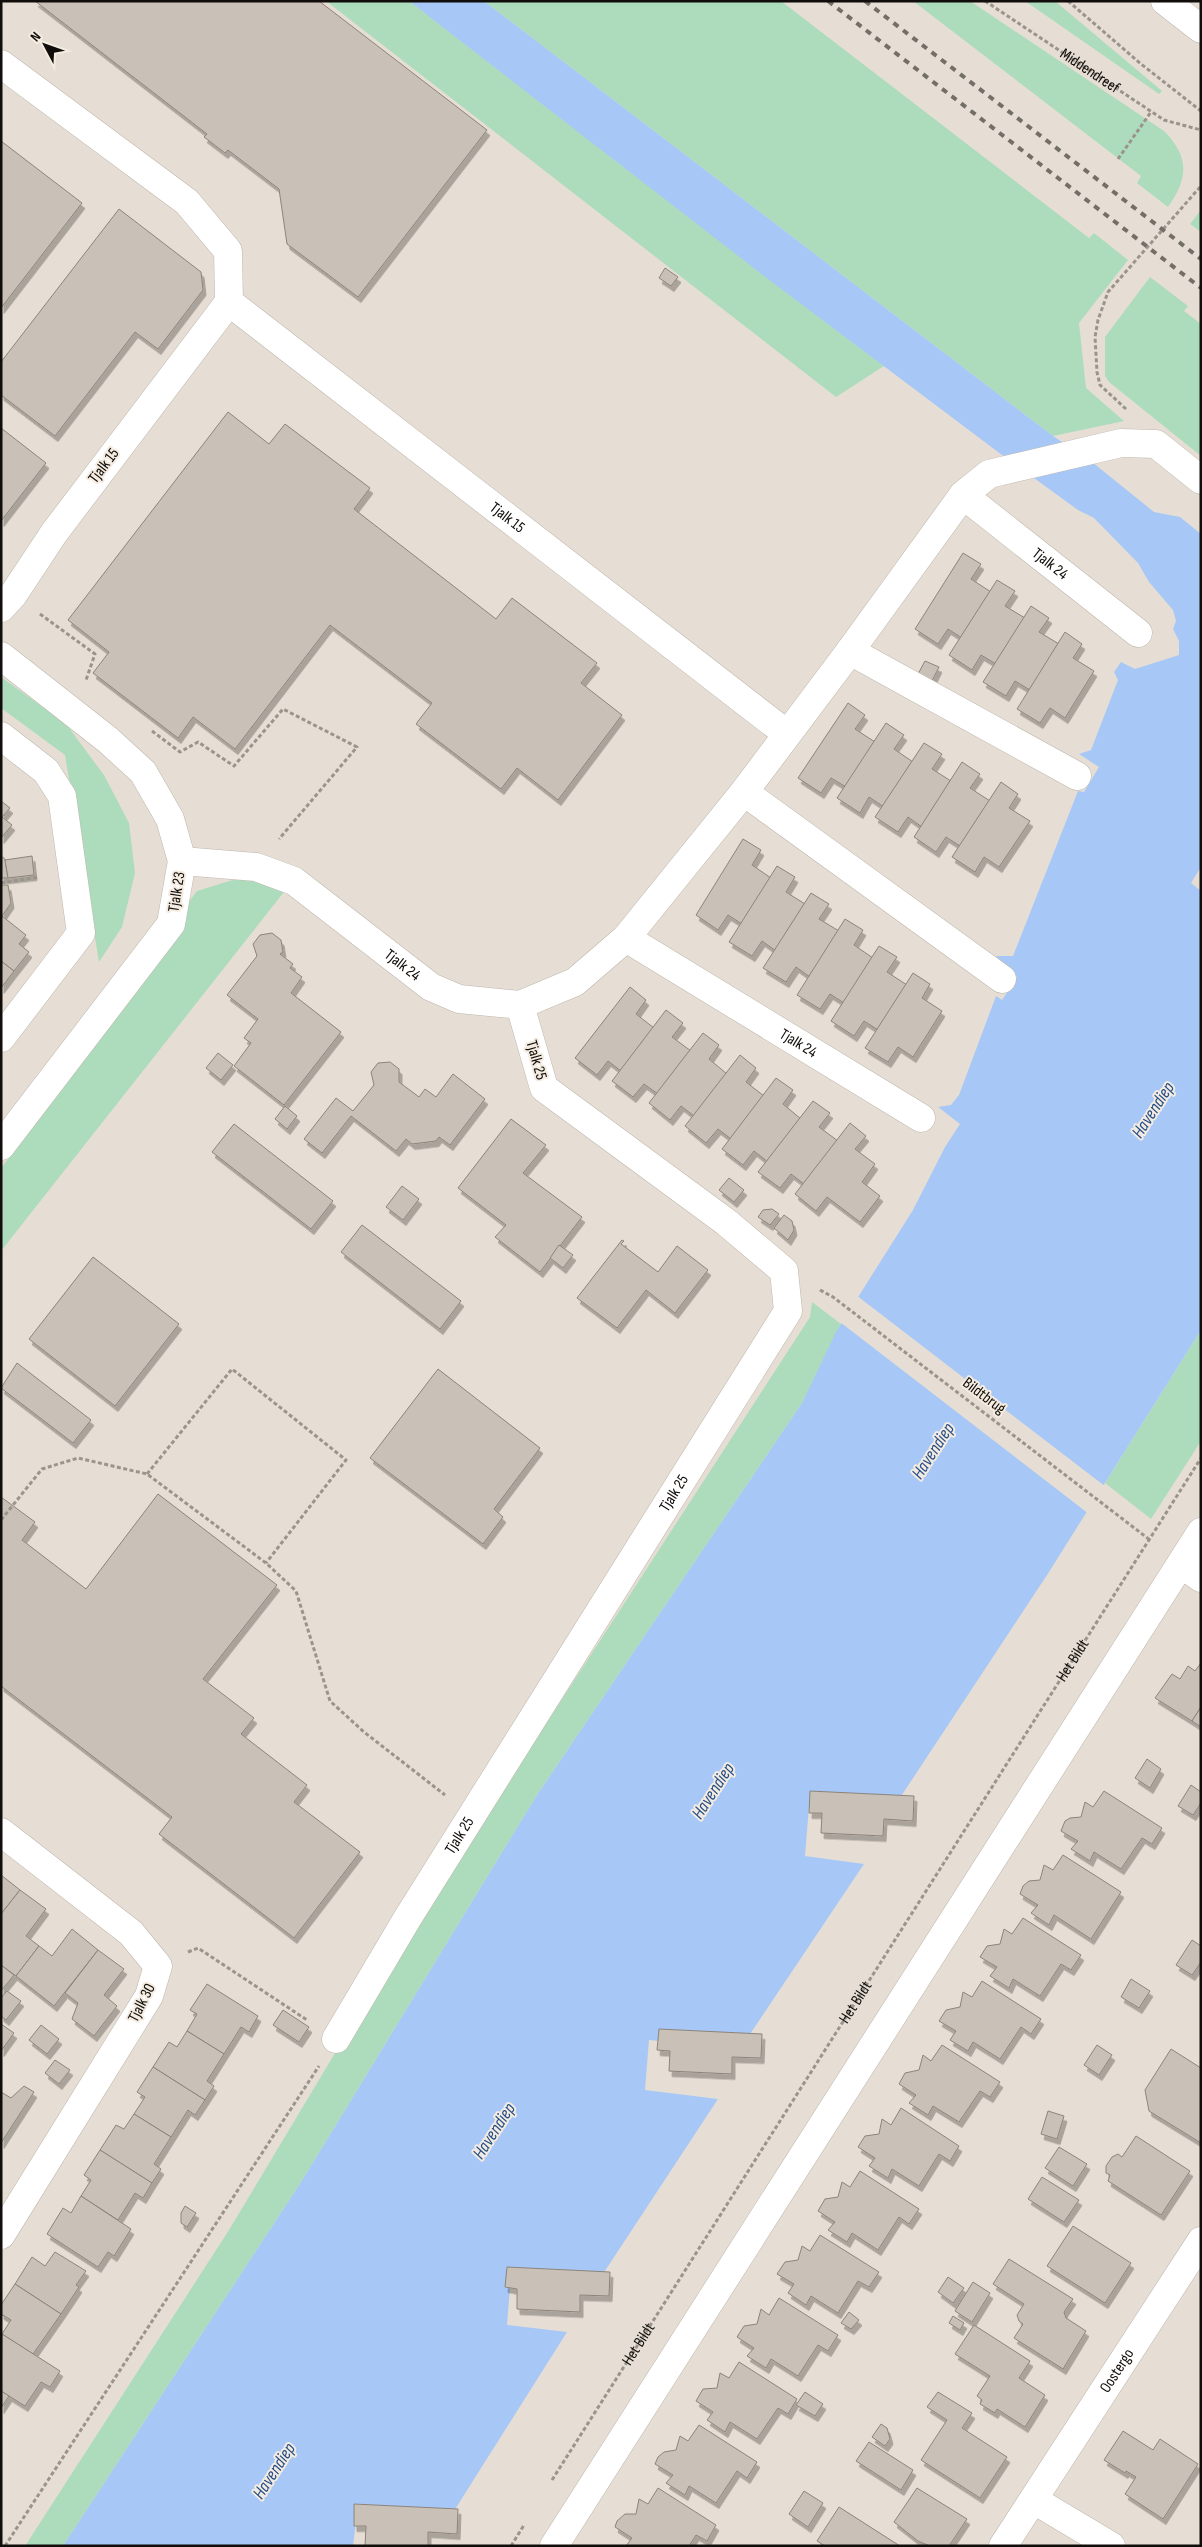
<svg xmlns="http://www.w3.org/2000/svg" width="1202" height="2547" font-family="'Sofia Sans Condensed',sans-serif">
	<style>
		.green { fill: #addcbc }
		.water { fill: #a7c8f6 }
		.pier { fill: #e6ded4 }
		.building { fill: #c9c1b7; stroke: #8c847a; filter: url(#shadow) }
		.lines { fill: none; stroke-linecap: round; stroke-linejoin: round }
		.street-casing { stroke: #beb6ac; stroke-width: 29 }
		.secondary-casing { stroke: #beb6ac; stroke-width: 29 }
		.path { stroke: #9a948c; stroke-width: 3; stroke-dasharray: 4 2.5; stroke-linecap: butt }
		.street { stroke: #fff; stroke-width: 28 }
		.secondary { stroke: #fff; stroke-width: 28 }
		.rail { stroke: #736e68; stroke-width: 4; stroke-dasharray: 6 6; stroke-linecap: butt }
		.labels { text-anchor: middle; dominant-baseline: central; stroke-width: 4; stroke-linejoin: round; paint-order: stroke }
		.street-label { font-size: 16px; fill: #100d0a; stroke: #f4ebe1 }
		.water-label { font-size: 18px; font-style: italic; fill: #254f87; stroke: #f4ebe1 }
	</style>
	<defs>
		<filter id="shadow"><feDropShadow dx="3" dy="5.5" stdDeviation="0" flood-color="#0004"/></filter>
	</defs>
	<rect width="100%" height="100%" fill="#e6ded4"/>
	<g class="green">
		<polygon points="326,1 409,1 884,366 836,397"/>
		<polygon points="484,1 781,1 1089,238 1094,233 1128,260 1079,323 1086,388 1124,421 1053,436"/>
		<path d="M913 1H970L1164 131C1189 156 1189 178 1168 207L1137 183 1141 176Z"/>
		<polygon points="1025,1 1055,1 1162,91 1159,94"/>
		<polygon points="1201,210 1201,232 1190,224"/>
		<polygon points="1150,277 1188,306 1184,311 1201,324 1201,456 1109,382 1105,376 1105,337"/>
		<polygon points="1,677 66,724 104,775 129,823 135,873 122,927 99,962 65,755 1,708"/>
		<polygon points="239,878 264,882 284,892 1,1251 1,1168 144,982 176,919 197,891"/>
		<polygon points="812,1302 841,1324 802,1403 537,1795 303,2179 63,2546 25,2546 229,2230 365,2003 810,1317"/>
		<polygon points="1201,1330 1201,1441 1151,1519 1105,1483"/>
	</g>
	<polygon class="water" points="409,1 484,1 1053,436 1092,462 1154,512 1180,517 1201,534 1201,867 1191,883 1201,891 1201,1330 1049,1572 890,1813 809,1806 805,1856 864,1864 740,2049 649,2040 645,2090 718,2099 597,2283 511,2275 507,2325 567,2332 447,2522 357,2513 353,2546 63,2546 303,2179 537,1795 802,1403 836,1332 913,1210 945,1147 960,1124 938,1107 951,1105 959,1095 996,996 1002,1000 1017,977 996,956 1013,956 1078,791 1084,792 1099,767 1079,754 1091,750 1118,680 1114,672 1121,662 1135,669 1179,655 1179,641 1173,629 1176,621 1173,610 1149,582 1138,563 1094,518 1078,510 998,452 768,279"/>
	<polygon class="pier" points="856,1295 1106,1487 1089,1514 840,1322"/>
	<g class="building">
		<polygon points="35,1 319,1 487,130 358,297 287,244 279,189 228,150 225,153 204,137 207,134"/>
		<polygon points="1,141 82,203 1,308"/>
		<polygon points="119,209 201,272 203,290 158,349 135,332 55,436 1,395 1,362"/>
		<polygon points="665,268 678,277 671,286 659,278"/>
		<polygon points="228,412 269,444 285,424 370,488 354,509 496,619 512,598 597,663 581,683 622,715 558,800 517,768 501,789 416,724 432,703 330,625 235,749 193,717 178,738 93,673 109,652 68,620"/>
		<polygon points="1,428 46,463 1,521"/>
		<polygon points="963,553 981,564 971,579 991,592 962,638 948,629 938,644 915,629"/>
		<polygon points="997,580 1015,591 1005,606 1025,618 996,664 981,655 972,670 949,655"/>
		<polygon points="1031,606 1049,618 1039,632 1059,644 1030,690 1015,681 1006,696 983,682"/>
		<polygon points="1065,632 1082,644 1073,658 1094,671 1065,718 1050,708 1040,723 1017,709"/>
		<polygon points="925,661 939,667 932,681 918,674"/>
		<polygon points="848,703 865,715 855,729 875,742 846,787 831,778 821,793 798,778"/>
		<polygon points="886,723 904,735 894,749 913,762 884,807 869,797 860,813 837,798"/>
		<polygon points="924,743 942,754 932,769 951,781 922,827 908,817 898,832 875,817"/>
		<polygon points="962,762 980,774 970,788 990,801 960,846 946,837 936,852 914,837"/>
		<polygon points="1001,782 1018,794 1009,808 1030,821 999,867 984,857 975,872 952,857"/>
		<polygon points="1,801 10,808 2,817 12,825 1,838"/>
		<polygon points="743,839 761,850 752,865 771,878 742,924 728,915 718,930 696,915"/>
		<polygon points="1,856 5,859 8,878 1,878"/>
		<polygon points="32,856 34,875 8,878 5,860"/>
		<polygon points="777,866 795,877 786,892 805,904 776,951 762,941 752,956 729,942"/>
		<polygon points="1,885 8,885 11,903 2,916 26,935 19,944 29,952 14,971 1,961"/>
		<polygon points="811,893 829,904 819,919 839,931 810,977 796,967 786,982 763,968"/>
		<polygon points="845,919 863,930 854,945 873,958 844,1003 830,994 820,1009 797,995"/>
		<polygon points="272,933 281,940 283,952 280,954 293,964 290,968 302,977 291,993 341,1032 284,1105 234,1066 251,1043 244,1038 258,1019 227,995 257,956 253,944 260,935"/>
		<polygon points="879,946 897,957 887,972 907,985 878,1030 864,1021 854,1036 831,1021"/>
		<polygon points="1,961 14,971 1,988"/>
		<polygon points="913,973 930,984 922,998 942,1011 913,1057 898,1047 888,1062 865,1048"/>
		<polygon points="630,987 646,1000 636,1014 654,1028 621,1071 608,1061 597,1075 575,1058"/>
		<polygon points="666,1010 683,1023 672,1037 691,1051 658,1094 644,1084 633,1097 612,1081"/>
		<polygon points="703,1033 719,1045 709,1059 727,1074 694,1116 681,1106 670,1120 649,1103"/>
		<polygon points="218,1053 233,1065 221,1080 206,1068"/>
		<polygon points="740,1055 756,1068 746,1082 764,1096 731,1139 718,1129 706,1143 685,1126"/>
		<polygon points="390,1062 399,1069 399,1082 419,1097 425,1089 436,1097 453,1074 485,1099 450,1145 439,1137 436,1141 412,1144 406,1139 396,1151 351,1116 322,1153 304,1139 336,1098 353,1111 374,1085 371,1072 378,1063"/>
		<polygon points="776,1078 793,1090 783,1104 801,1119 768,1162 754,1151 743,1165 722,1149"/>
		<polygon points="813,1101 830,1113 819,1127 838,1141 804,1184 791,1174 780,1188 758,1172"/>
		<polygon points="285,1106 297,1116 287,1129 275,1119"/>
		<polygon points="511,1119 546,1145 523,1173 582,1217 540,1272 495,1237 506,1225 458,1188"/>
		<polygon points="850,1123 866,1136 855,1149 875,1164 862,1182 880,1196 860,1222 827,1197 816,1211 795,1194"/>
		<polygon points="234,1124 333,1201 311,1229 212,1152"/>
		<polygon points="729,1178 744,1190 734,1202 719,1190"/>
		<polygon points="402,1186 419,1199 403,1220 386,1207"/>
		<polygon points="772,1209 779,1214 770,1225 758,1217 763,1210"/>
		<polygon points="784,1215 792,1221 794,1230 788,1240 774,1228"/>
		<polygon points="362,1225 461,1301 440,1329 341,1252"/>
		<polygon points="622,1240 624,1241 621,1244 658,1272 677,1246 708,1270 675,1313 646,1290 617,1328 577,1298"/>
		<polygon points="559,1245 573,1255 563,1268 550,1258"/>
		<polygon points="93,1257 179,1324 115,1406 29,1339"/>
		<polygon points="17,1363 91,1420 73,1443 1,1388"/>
		<polygon points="438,1369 540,1448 494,1509 503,1517 483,1544 370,1458"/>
		<polygon points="158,1494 277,1585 203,1679 254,1718 241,1734 307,1785 294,1802 360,1852 294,1938 159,1834 172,1817 1,1686 1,1497 35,1522 22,1540 86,1589"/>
		<polygon points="1201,1663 1201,1707 1192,1721 1155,1698 1172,1674 1180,1679 1188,1666 1195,1671"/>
		<polygon points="1201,1707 1201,1727 1192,1721"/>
		<polygon points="1147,1759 1161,1769 1150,1788 1135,1778"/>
		<polygon points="1191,1785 1201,1792 1201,1803 1193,1815 1178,1806"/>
		<polygon points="810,1791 914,1796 913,1821 884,1819 883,1836 821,1833 822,1813 809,1813"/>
		<polygon points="1104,1791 1162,1828 1152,1844 1142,1838 1121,1869 1094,1852 1090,1861 1071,1849 1078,1841 1061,1831 1065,1821 1070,1818 1081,1817 1085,1802 1093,1807"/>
		<polygon points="1063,1855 1121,1892 1091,1939 1054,1915 1049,1925 1031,1913 1038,1905 1020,1894 1023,1886 1029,1881 1040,1880 1044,1865 1053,1870"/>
		<polygon points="1,1875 20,1890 1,1914"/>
		<polygon points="20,1890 46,1909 26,1936 39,1946 16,1976 1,1965 1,1914"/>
		<polygon points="1023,1918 1081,1955 1071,1970 1061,1964 1040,1996 1013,1979 1009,1988 990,1976 997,1967 980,1957 987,1946 1000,1944 1004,1929 1012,1934"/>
		<polygon points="72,1929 98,1950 54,2006 16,1976 39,1946 52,1956"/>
		<polygon points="1192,1940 1201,1946 1201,1962 1192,1975 1176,1965"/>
		<polygon points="98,1950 124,1969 104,1995 117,2006 94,2036 72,2019 78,2003 65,1993"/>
		<polygon points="1,1965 14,1975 1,1991"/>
		<polygon points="1131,1979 1150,1991 1139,2008 1121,1997"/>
		<polygon points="982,1981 1041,2019 1031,2034 1021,2027 1000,2059 973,2042 968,2051 950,2040 956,2031 939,2021 946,2010 960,2007 963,1992 972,1997"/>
		<polygon points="207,1984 258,2016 249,2032 241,2027 224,2054 187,2031 197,2014 190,2010"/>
		<polygon points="7,1991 21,2001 6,2020 1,2016 1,1998"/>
		<polygon points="283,2010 309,2027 299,2042 273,2025"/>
		<polygon points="1,2024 14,2033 1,2051"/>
		<polygon points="41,2025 59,2039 47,2054 29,2040"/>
		<polygon points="659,2029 762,2034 761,2058 732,2057 732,2074 669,2071 670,2051 657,2050"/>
		<polygon points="187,2031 224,2054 207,2081 214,2086 205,2100 153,2067 169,2042 177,2047"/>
		<polygon points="942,2045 1000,2082 990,2097 980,2091 959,2122 933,2106 928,2115 909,2103 916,2095 899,2084 905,2073 919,2070 923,2055 931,2061"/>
		<polygon points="1097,2045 1112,2055 1099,2075 1084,2065"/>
		<polygon points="1171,2049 1201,2068 1201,2143 1149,2111 1145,2090"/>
		<polygon points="55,2060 70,2070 59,2084 45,2073"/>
		<polygon points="153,2067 205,2100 195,2115 188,2110 171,2137 134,2114 145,2097 137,2092"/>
		<polygon points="24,2086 34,2092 1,2143 1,2092 11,2098"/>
		<polygon points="901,2108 959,2146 950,2161 939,2154 919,2186 892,2169 888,2178 869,2166 875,2158 858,2147 865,2136 879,2134 882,2119 891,2125"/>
		<polygon points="1048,2111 1064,2116 1057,2139 1041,2134"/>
		<polygon points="134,2114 171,2137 154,2164 161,2169 152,2183 100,2150 116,2125 124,2129"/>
		<polygon points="1136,2136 1190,2171 1161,2215 1108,2181 1110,2175 1106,2173 1106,2166 1112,2157 1118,2154 1122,2157"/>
		<polygon points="1059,2147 1087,2164 1073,2186 1045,2168"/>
		<polygon points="100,2150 152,2183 143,2198 135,2193 118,2220 81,2196 91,2180 84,2175"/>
		<polygon points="860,2171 919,2209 909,2224 899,2217 878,2250 852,2233 847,2242 828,2230 835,2222 818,2211 825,2199 838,2197 842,2182 850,2187"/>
		<polygon points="1042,2177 1079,2200 1064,2222 1028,2199"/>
		<polygon points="81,2196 131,2229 114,2256 108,2252 98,2267 47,2234 63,2208 71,2213"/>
		<polygon points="185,2206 196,2213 187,2227 181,2223 181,2213"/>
		<polygon points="1073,2226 1131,2263 1105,2303 1047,2266"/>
		<polygon points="820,2235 879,2272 869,2287 858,2281 838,2313 811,2296 806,2305 788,2293 794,2284 777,2274 785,2262 798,2260 802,2246 810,2251"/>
		<polygon points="55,2252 86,2271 76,2285 79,2287 61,2314 15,2284 32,2257 45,2266"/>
		<polygon points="1009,2259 1073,2299 1064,2312 1066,2318 1086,2331 1063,2369 1014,2338 1023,2324 1019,2321 1017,2315 1024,2304 993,2284"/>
		<polygon points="507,2267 610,2272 609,2296 580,2295 580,2312 517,2309 517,2289 505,2287"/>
		<polygon points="948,2277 964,2288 953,2303 938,2292"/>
		<polygon points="973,2282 990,2293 972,2322 955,2311"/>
		<polygon points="15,2284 61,2314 33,2354 2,2334 11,2320 1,2314 1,2305"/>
		<polygon points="779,2298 838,2335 828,2351 818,2345 798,2376 771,2359 766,2368 747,2356 754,2348 737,2337 744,2326 757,2324 761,2309 769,2315"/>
		<polygon points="849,2312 859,2320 851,2329 841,2323"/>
		<polygon points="953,2316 964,2323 960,2330 949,2323"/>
		<polygon points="974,2325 1030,2361 1019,2378 1045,2395 1025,2427 997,2409 995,2413 980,2404 982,2400 977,2396 990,2376 955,2354"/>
		<polygon points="2,2334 60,2371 50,2387 41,2382 25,2406 1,2391"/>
		<polygon points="739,2362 797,2399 788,2414 778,2408 757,2439 730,2422 725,2432 707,2420 713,2412 696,2401 703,2389 717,2388 720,2373 729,2378"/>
		<polygon points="1,2391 9,2396 1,2408"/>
		<polygon points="805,2392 823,2404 815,2416 796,2405"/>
		<polygon points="938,2392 972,2413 962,2428 1007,2457 980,2498 921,2460 947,2420 927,2407"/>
		<polygon points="881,2424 887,2428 890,2439 885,2446 872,2437"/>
		<polygon points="699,2425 757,2462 747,2478 737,2471 716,2503 689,2486 685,2495 666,2483 673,2475 655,2464 658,2457 664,2452 676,2450 680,2436 688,2441"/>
		<polygon points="1123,2431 1153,2450 1160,2439 1198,2464 1163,2519 1125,2494 1136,2477 1126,2471 1125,2473 1104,2460"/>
		<polygon points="869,2442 913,2470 901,2490 856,2461"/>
		<polygon points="658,2488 716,2525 707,2541 696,2535 689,2546 626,2546 632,2538 615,2527 617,2521 625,2514 636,2514 639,2499 648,2504"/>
		<polygon points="917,2488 967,2519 949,2546 930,2546 918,2541 894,2522"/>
		<polygon points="804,2491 823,2503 808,2527 789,2514"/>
		<polygon points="354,2504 458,2509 457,2534 428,2532 428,2546 365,2546 366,2526 354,2526"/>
		<polygon points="839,2507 900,2546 825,2546 817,2541"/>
	</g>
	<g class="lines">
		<g class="street-casing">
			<g id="street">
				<polyline points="1,64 187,202 228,251 229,302 54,533 13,595 1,608"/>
				<path id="s3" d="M229 302 787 734"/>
				<path id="s4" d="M963 495 1138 633"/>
				<polyline points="850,651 1077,776"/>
				<polyline points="1,736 46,771 62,796 81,933 1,1038"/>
				<polyline points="744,792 1002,979"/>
				<path id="s5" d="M182 861 256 867 294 881 431 987 459 999 520 1005 575 982 626 938 744 792 850 651 963 495 989 474 1121 443 1156 444 1201 480"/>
				<path id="s6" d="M626 938 921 1118"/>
				<polyline points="1181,1564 1201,1578"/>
				<polyline points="1,1832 131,1933 158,1966 149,1996 1,2235"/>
				<path id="s7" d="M336 2039 407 1919 788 1311 784 1271 726 1222 544 1088 520 1005"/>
				<polyline points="1034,2500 1111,2546"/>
				<polyline points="554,2546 1201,1532"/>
				<path id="s8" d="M1003 2546 1201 2241"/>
			</g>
		</g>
		<g class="secondary-casing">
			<g id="secondary">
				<polyline points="1165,1 1201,29"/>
				<polyline points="1,656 108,740 143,772 170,819 182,861 171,924 1,1146"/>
			</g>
		</g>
		<g class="path">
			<path id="s1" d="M985 1 1164 120 1201 130"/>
			<polyline points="1068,1 1141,64 1201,111"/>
			<polyline points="1118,159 1151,112"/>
			<polyline points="1126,409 1100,385 1097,372 1095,337 1098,320 1108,292 1201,186"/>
			<polyline points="40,614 95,654 86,680"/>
			<polyline points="152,731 180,752 198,742 234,766 283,709 357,747 279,839"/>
			<polyline points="1,883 39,877"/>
			<polyline points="820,1290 833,1297 1150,1540"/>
			<polyline points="147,1474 232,1369 346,1460 266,1563"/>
			<polyline points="1,1520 42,1469 78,1458 147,1474 266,1563 296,1591 330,1701 364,1732 445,1795"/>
			<polyline points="188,1952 198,1948 307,2020"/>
			<path id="s2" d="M552 2480 1201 1458"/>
			<polyline points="5,2546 319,2066"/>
			<polyline points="511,2546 524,2525"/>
		</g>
		<use href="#street" class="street"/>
		<use href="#secondary" class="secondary"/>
		<g class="rail">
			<polyline points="828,1 1201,288"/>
			<polyline points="865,1 1201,259"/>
		</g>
	</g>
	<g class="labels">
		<g class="street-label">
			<text stroke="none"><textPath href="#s1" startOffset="126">Middendreef</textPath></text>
			<text transform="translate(104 466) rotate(-53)">Tjalk 15</text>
			<text stroke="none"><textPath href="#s3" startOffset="352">Tjalk 15</textPath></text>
			<text stroke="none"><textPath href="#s4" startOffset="111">Tjalk 24</textPath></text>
			<text transform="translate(177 892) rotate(-81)">Tjalk 23</text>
			<text stroke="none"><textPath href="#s5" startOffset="252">Tjalk 24</textPath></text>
			<text stroke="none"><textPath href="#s6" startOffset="202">Tjalk 24</textPath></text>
			<text transform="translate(536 1060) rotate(74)">Tjalk 25</text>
			<text transform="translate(984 1396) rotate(37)">Bildtbrug</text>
			<text stroke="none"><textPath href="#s7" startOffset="642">Tjalk 25</textPath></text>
			<text stroke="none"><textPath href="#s2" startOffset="971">Het Bildt</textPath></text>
			<text stroke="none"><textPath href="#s7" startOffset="238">Tjalk 25</textPath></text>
			<text stroke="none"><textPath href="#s2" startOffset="566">Het Bildt</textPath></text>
			<text transform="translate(142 2003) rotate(-63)">Tjalk 30</text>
			<text stroke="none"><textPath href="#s2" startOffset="161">Het Bildt</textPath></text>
			<text stroke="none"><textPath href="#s8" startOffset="209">Oostergo</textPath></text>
		</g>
		<g class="water-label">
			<text transform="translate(1153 1110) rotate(-57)">Havendiep</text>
			<text transform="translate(933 1451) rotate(-57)">Havendiep</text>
			<text transform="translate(713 1791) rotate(-57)">Havendiep</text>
			<text transform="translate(494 2131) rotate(-57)">Havendiep</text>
			<text transform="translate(274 2471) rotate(-57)">Havendiep</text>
		</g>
	</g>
	<rect width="1202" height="2547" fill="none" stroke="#100d0a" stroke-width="5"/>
	<g transform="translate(45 45) rotate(311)" stroke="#f4ebe1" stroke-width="4" paint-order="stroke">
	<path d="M0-4L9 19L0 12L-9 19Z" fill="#100d0a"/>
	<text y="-8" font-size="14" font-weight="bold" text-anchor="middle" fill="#100d0a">N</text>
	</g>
</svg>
